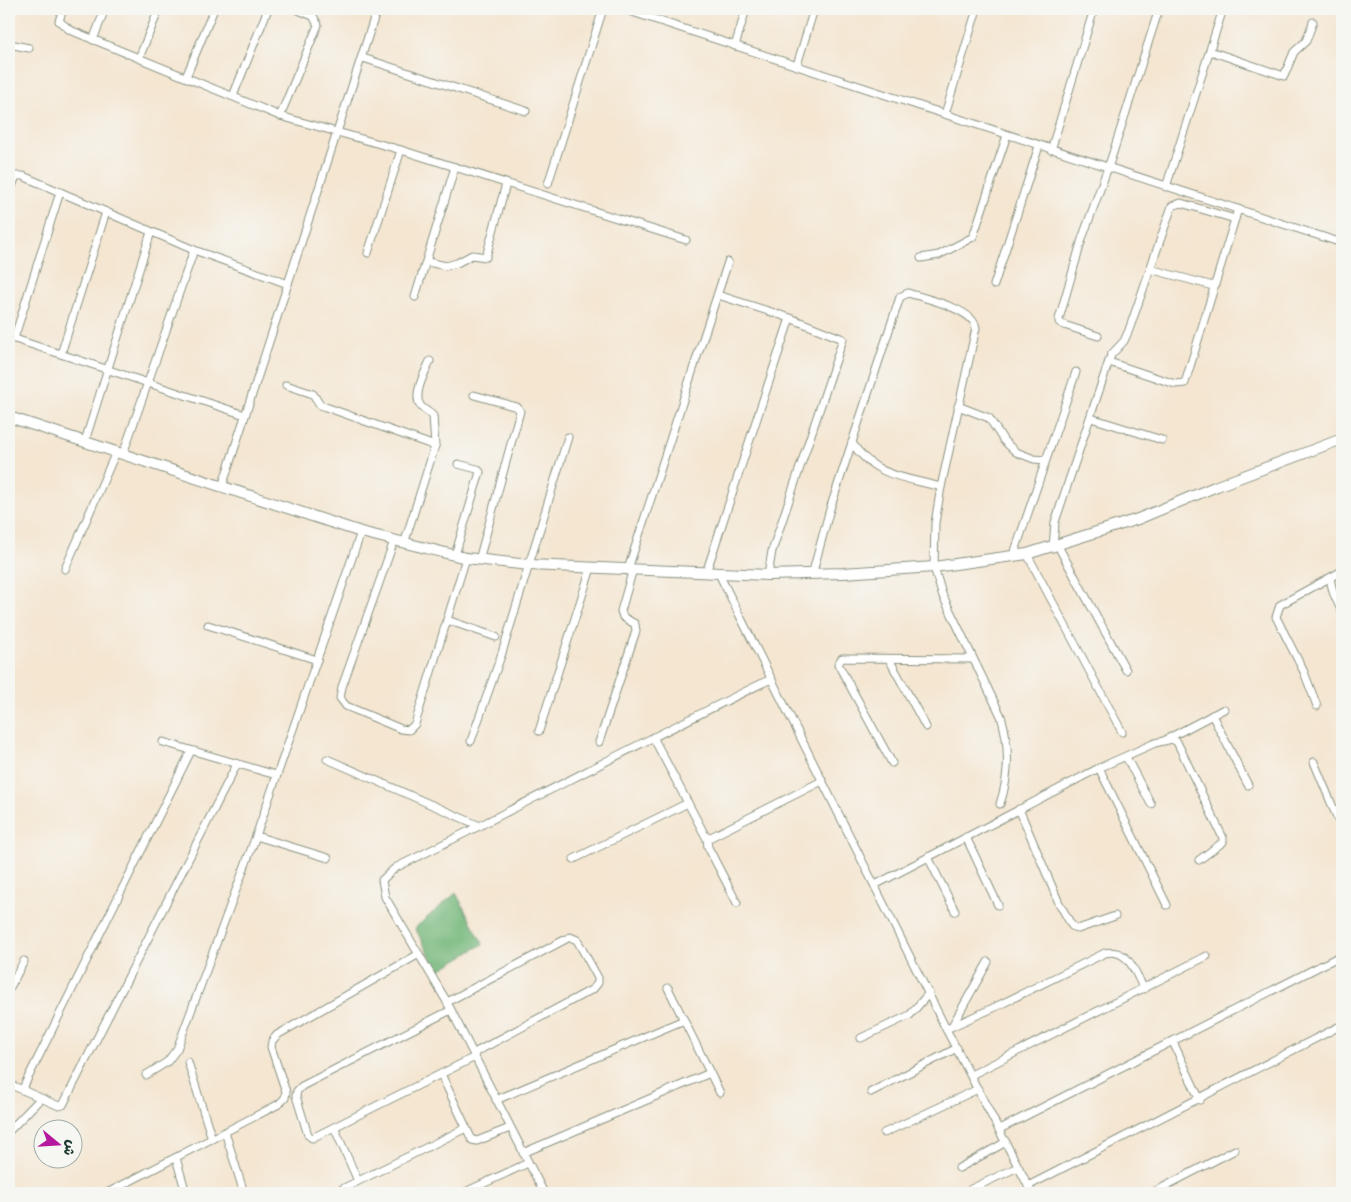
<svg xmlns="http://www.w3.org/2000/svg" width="1351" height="1202" font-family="Delius,'Playpen Sans Arabic',sans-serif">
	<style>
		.forest { fill: #72b678; stroke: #487a56 }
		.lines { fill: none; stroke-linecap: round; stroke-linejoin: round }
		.street-casing { stroke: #8a9282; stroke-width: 9 }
		.secondary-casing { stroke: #8a9282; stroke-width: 12 }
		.street { stroke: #fff; stroke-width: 7 }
		.secondary { stroke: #fff; stroke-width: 10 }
	</style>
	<rect width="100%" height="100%" fill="#f6f6f2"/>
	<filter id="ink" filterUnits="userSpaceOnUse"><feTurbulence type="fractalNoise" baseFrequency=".02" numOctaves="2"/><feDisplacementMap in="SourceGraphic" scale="10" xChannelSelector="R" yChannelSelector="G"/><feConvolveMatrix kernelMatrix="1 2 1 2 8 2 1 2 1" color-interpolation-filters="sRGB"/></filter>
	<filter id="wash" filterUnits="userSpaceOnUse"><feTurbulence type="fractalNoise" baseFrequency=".0096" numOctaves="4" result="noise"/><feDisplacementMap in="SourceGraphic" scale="20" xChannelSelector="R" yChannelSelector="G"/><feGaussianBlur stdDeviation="1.12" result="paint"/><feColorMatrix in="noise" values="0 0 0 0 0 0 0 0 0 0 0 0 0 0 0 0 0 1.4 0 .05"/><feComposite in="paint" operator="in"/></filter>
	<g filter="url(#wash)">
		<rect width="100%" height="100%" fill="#f4e6d1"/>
		<polygon class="forest" points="456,893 483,944 438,971 415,928"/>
	</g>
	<g filter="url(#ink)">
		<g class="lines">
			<g class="street-casing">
				<g id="street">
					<polyline points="63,9 59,21 70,30 280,116 401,150 686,240"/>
					<path d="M623 9C862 88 1103 165 1342 243"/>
					<polyline points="93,40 105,9"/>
					<polyline points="9,44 29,48"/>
					<polyline points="735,46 746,9"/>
					<polyline points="1210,51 1284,76 1294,52 1306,41 1313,22"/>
					<polyline points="139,58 159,9"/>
					<polyline points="363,58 526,111"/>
					<polyline points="797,65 814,9"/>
					<polyline points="186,77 214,9"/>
					<polyline points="233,96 268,9"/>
					<polyline points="945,114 977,9"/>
					<polyline points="280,116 318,25 313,16 296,9"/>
					<polyline points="1051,150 1094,9"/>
					<polyline points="548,184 603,9"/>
					<polyline points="1166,187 1223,9"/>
					<polyline points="9,194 16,176 23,176 194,250"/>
					<polyline points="368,253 401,150"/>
					<polyline points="921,258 939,255 973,237 1007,135"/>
					<polyline points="428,262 446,266 457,263 472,255 486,257 506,184"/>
					<polyline points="1150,269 1213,286"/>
					<polyline points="994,285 1039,146"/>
					<polyline points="718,295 790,318 843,339 772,551 768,575"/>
					<polyline points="415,297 455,167"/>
					<polyline points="1098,336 1064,325 1059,322 1059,319 1082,239 1111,159 1159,9"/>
					<polyline points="9,337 245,415"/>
					<polyline points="14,339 60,192"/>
					<polyline points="61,354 106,212"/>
					<polyline points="1109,362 1175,384 1185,383 1238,209"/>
					<polyline points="286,385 313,394 320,405 435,446"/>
					<polyline points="474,395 517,407 520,411 479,560"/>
					<polyline points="958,406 989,418 1004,441 1016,452 1034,459 1045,460"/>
					<polyline points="1091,418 1162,440"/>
					<polyline points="85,441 151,232"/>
					<path d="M852 443C875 477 904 477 941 487"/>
					<polyline points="123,454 194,250 288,284"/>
					<polyline points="222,487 377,9"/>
					<polyline points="394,541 342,687 340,698 346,706 401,729 409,730 415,724 466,558"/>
					<path d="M404 544 435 446 433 416C429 411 423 410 420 405 413 394 425 372 430 361"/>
					<polyline points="1058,546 1126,670"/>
					<polyline points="1053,548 1055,522 1111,355 1124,341 1129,330 1172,206 1181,203 1235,219"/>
					<polyline points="1027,554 1122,732"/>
					<polyline points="455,555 480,472 477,469 458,464"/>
					<polyline points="1013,557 1076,372"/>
					<polyline points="65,569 116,452"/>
					<polyline points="628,569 728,262"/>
					<polyline points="706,573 790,318"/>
					<polyline points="719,574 946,1029 1032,1193"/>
					<path d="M812 575 830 509 900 297 908 293C924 298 974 309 976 328L941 487 935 523 934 567 942 594 1001 716C1010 746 1010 774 1000 804"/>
					<polyline points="1330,578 1333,592 1342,612"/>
					<polyline points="447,620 496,637"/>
					<polyline points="208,625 317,660"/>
					<polyline points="889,659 926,727"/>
					<polyline points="1317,706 1304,672 1276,617 1280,605 1342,571"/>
					<polyline points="1212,715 1248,785"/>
					<polyline points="539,731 591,568"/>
					<polyline points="653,737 707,839 708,847 737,903"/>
					<polyline points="1167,739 1224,709"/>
					<polyline points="471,741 502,653 568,437"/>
					<polyline points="163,742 276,775"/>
					<polyline points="599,742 636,631 635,624 623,617 621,611 633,569"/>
					<polyline points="1126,757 1151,804"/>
					<polyline points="327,759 480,826"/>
					<polyline points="1314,762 1342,829"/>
					<polyline points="892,763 838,664 842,658 973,659"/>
					<polyline points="1099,768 1167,905"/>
					<polyline points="1019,809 1059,903 1072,926 1078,929 1115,916"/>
					<polyline points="256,836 328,858"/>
					<polyline points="966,837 998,905"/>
					<polyline points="707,839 822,781"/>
					<polyline points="928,857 955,911"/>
					<polyline points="574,859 688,803"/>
					<polyline points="875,885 1099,768 1155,743 1172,739 1177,742 1223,838 1223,842 1199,860"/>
					<polyline points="668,988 720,1093"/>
					<polyline points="9,989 24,961"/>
					<polyline points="447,1002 570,937 577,940 598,978 598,983 593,989 474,1053"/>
					<polyline points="451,1010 302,1086 297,1091 296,1096 308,1135 312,1138 475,1057"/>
					<polyline points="952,1026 988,962"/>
					<path d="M946 1029 991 1009 1105 953C1129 948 1134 971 1144 989"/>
					<polyline points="861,1038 910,1015 929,993"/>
					<polyline points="1173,1042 1200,1100"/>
					<polyline points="188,1062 212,1139"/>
					<polyline points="441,1074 472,1140 477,1141 510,1128"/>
					<polyline points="146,1075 167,1062 177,1049 256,836 361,532"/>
					<polyline points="971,1075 1207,956"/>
					<polyline points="9,1084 59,1106 63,1105 237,764"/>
					<polyline points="22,1090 191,751"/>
					<polyline points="871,1092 957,1048"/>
					<polyline points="496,1100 684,1020"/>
					<polyline points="334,1127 358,1181"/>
					<polyline points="1000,1129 1338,957 1342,957"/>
					<polyline points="9,1131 40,1099"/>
					<polyline points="225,1132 244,1193"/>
					<polyline points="884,1133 978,1089"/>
					<polyline points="523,1153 710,1073"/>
					<polyline points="176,1158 186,1193"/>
					<polyline points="959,1168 1006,1142"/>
					<polyline points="1028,1186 1342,1025"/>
					<polyline points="971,1189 1018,1167"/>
					<polyline points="336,1192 466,1128"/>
					<polyline points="107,1193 279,1104 285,1098 286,1092 271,1047 272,1041 277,1035 419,954"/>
					<polyline points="463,1193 528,1163"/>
					<path d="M544 1193 447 1002 385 897 382 880 395 868C521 806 645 740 771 679"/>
					<polyline points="1152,1193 1235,1150"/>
				</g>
			</g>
			<g class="secondary-casing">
				<polyline id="secondary" points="9,417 361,532 466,558 529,565 768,575 843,573 934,567 1027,554 1138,519 1217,486 1342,439"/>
			</g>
			<use href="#street" class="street"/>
			<use href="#secondary" class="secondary"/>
		</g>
	</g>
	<rect width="1351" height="1202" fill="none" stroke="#f6f6f2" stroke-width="30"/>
	<g transform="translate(58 1144) rotate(108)"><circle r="24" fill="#f6f6f2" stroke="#a0aca6"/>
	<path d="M0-4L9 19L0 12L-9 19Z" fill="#b5179e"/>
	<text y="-8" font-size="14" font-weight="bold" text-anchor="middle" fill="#1f3d34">ش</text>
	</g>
</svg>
